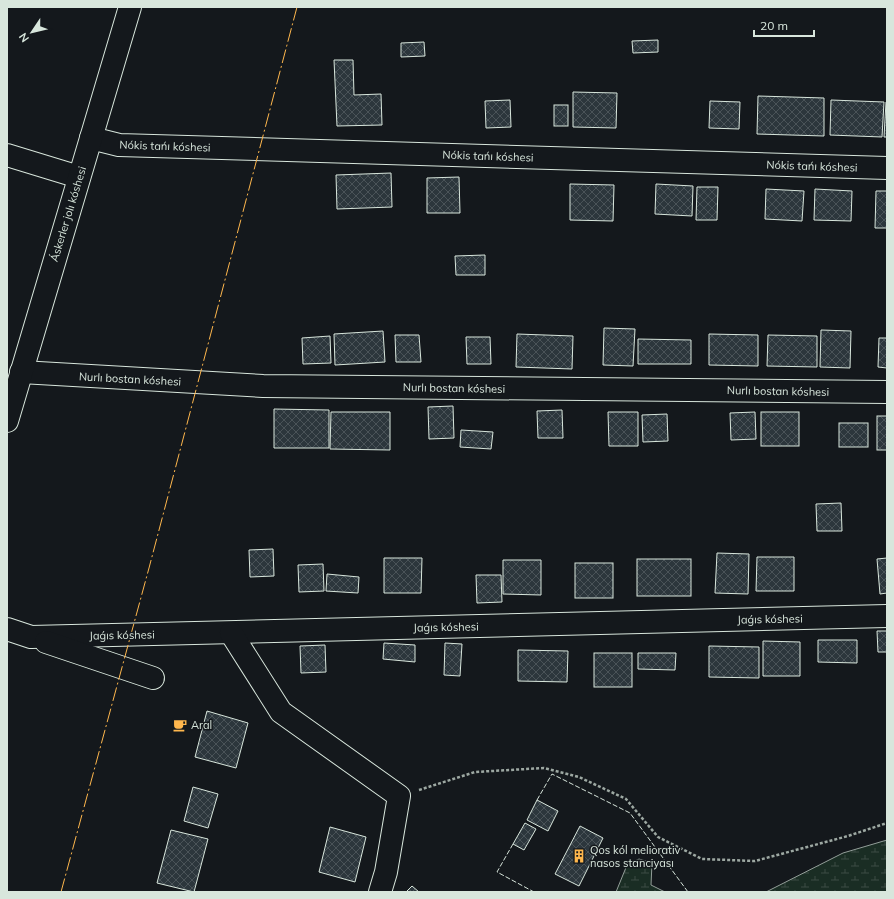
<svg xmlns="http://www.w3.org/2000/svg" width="894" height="899" font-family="Mulish,sans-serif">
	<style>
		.wetland { fill: url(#wetland-marsh); stroke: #939e99 }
		.building { fill: url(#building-cross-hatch); stroke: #d8e6dc }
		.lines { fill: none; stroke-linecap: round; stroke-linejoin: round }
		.minor-casing { stroke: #d8e6dc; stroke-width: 24 }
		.path { stroke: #9da8a2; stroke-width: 2.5; stroke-dasharray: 3 2; stroke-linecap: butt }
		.minor { stroke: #14181c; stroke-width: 22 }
		.fence { stroke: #d8e6dc; stroke-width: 1; stroke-dasharray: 5 2; stroke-linecap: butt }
		.power { stroke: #ffb74d; stroke-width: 1; stroke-dasharray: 14 3 2 3; stroke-linecap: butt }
		.labels { text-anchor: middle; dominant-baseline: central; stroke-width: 3; stroke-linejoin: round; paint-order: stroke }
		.street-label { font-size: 11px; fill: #d8e6dc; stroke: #14181c }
		.poi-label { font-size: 11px; fill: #d8e6dc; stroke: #14181c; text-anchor: start }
	</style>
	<defs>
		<pattern id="wetland-marsh" width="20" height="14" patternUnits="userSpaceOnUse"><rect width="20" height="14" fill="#1a2d24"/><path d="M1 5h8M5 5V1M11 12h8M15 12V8" fill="none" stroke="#3b4b43"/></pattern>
		<pattern id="building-cross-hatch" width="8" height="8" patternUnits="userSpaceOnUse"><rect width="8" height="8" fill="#2c363c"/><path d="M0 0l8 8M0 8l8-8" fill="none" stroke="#4a5358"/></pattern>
	</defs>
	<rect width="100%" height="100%" fill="#14181c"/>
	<g class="wetland">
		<polygon points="887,840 887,892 766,892 843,853"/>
		<polygon points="639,859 652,863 651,885 665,892 616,892 627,865"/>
	</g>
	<g class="building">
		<polygon points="658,40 658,52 633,53 632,41"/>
		<polygon points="424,42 425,56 401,57 401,43"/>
		<polygon points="334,60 353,60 354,95 381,94 382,125 337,126"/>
		<polygon points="573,92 617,93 616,128 573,127"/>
		<polygon points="758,96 824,98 824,136 757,134"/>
		<polygon points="510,100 511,127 486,128 485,101"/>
		<polygon points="831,100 884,102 882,137 830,135"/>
		<polygon points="710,101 740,102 739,129 709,128"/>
		<polygon points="886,102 887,102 887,137 884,137"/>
		<rect x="554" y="105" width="14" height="21"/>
		<polygon points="391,173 392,207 337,209 336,175"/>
		<polygon points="459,177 460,213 427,213 427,178"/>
		<polygon points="570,184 614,185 613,221 570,220"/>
		<polygon points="656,184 693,186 692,216 655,214"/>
		<polygon points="697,187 718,187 717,220 696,220"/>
		<polygon points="766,189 804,191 802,221 765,219"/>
		<polygon points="815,189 852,191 851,221 814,220"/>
		<polygon points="876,191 887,191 887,228 875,228"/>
		<polygon points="485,255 485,275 456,275 455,256"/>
		<polygon points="604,328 635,329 633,366 603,365"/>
		<polygon points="821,330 851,331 850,368 820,367"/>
		<polygon points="383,331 385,362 335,365 334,334"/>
		<polygon points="517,334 573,336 572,369 516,367"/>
		<polygon points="709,334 758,335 758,366 709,365"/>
		<polygon points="395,335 419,335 421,362 396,362"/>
		<polygon points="768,335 817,336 817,367 767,366"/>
		<polygon points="330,336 331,363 303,364 302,338"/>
		<polygon points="466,337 490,337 491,364 467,364"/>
		<polygon points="879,338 887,338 887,368 878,367"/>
		<polygon points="638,339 691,340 691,364 638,364"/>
		<polygon points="453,406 454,438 429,439 428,407"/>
		<polygon points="274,409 329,410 329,448 274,448"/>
		<polygon points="562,410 563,438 538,438 537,411"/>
		<polygon points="331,412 390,412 390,450 330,449"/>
		<polygon points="608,412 638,412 638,446 609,446"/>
		<polygon points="755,412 756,439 731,440 730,413"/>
		<rect x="761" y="412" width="38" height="34"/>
		<polygon points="667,414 668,441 643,442 642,415"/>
		<rect x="877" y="416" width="10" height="34"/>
		<rect x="839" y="423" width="29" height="24"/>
		<polygon points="461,430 493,432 491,449 460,447"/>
		<polygon points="841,503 842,531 817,531 816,504"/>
		<polygon points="273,549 274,576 250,577 249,550"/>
		<polygon points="717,553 749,554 748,594 715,593"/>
		<polygon points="757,557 794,557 794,591 756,591"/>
		<polygon points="384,558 422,558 421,593 384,593"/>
		<polygon points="887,558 887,593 880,594 877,559"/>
		<rect x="637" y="559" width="54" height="37"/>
		<polygon points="503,560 541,560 541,595 503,594"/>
		<rect x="575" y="563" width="38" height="35"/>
		<polygon points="323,564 324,591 299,592 298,565"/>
		<polygon points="327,574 359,577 358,593 326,591"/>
		<polygon points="476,575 501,575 502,602 477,603"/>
		<polygon points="877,631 887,631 887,652 878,652"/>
		<polygon points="818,640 857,640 857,663 818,662"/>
		<polygon points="763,641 800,642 800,676 763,676"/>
		<polygon points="384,643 415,645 415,662 383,659"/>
		<polygon points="445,643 462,644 460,676 444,675"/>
		<polygon points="325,645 326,672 301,673 300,646"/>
		<polygon points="709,646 759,647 759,678 709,677"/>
		<polygon points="518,650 568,651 567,682 518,681"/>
		<rect x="594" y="653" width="38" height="34"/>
		<polygon points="638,653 676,653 675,670 638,669"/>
		<polygon points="207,711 248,723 236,768 195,757"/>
		<polygon points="193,787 218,794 208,828 184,821"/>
		<polygon points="537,800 558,811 548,831 527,820"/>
		<polygon points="525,823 536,829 524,850 513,844"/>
		<polygon points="580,826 603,838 579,886 555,874"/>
		<polygon points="330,827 366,837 355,882 319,872"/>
		<polygon points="171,830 208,839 194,892 157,883"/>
		<polygon points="412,886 419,892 406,892"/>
	</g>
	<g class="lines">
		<g class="minor-casing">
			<g id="minor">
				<polyline points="91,138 119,145 887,168"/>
				<polyline points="7,155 79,177"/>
				<polyline points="21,372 263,386 887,392"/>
				<polyline points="7,421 130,7"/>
				<polyline points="7,629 31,637 887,616"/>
				<polyline points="231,633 281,712 399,796 386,872 380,892"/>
				<polyline points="46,642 153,678"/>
			</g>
		</g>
		<polyline class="path" points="419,790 475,772 544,768 579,777 626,799 658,837 702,859 755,861 848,836 887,823"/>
		<use href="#minor" class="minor"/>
		<g class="fence">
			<polyline points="537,800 552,774 630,813 688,892"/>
			<polyline points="513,844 497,872 534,892"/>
		</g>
		<polyline class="power" points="61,892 149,568 297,7"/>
	</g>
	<defs>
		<g id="cafe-bare" transform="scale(1.08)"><path d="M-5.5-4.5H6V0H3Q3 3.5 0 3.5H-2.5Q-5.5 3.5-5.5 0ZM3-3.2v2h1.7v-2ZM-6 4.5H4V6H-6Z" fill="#ffb74d" stroke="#14181c" stroke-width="2.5" paint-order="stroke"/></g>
		<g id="building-bare" transform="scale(1.08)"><path d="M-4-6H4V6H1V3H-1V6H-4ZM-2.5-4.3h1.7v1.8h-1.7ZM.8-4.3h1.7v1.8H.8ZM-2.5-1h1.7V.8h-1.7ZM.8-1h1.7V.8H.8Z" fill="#ffb74d" stroke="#14181c" stroke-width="2.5" paint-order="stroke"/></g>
	</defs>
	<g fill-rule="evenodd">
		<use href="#cafe-bare" x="180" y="725"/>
		<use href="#building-bare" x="579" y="856"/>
	</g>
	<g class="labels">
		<g class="street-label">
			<text transform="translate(165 146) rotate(2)">Nókis tańı kóshesi</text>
			<text transform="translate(488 156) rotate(2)">Nókis tańı kóshesi</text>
			<text transform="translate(812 166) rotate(2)">Nókis tańı kóshesi</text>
			<text transform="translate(68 214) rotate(-73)">Áskerler jolı kóshesi</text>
			<text transform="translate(130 379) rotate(3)">Nurlı bostan kóshesi</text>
			<text transform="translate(454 388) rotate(1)">Nurlı bostan kóshesi</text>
			<text transform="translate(778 391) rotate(1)">Nurlı bostan kóshesi</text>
			<text transform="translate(770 619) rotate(-1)">Jaǵıs kóshesi</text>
			<text transform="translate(446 627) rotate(-1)">Jaǵıs kóshesi</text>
			<text transform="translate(122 635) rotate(-1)">Jaǵıs kóshesi</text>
		</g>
		<g class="poi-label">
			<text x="191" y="725">Aral</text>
			<text x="590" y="850">Qos kól meliorativ<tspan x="590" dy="13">nasos stanciyası</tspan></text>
		</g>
	</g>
	<rect width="894" height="899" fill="none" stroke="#d8e6dc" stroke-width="16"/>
	<g transform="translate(32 32) rotate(235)" stroke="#14181c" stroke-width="3" paint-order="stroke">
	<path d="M0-3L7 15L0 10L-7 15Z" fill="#d8e6dc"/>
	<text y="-6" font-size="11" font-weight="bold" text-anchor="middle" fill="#d8e6dc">N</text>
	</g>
	<path d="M754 30v6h60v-6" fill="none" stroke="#d8e6dc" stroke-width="2"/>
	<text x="760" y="30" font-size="12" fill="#d8e6dc" stroke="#14181c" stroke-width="3" paint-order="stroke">20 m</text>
</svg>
